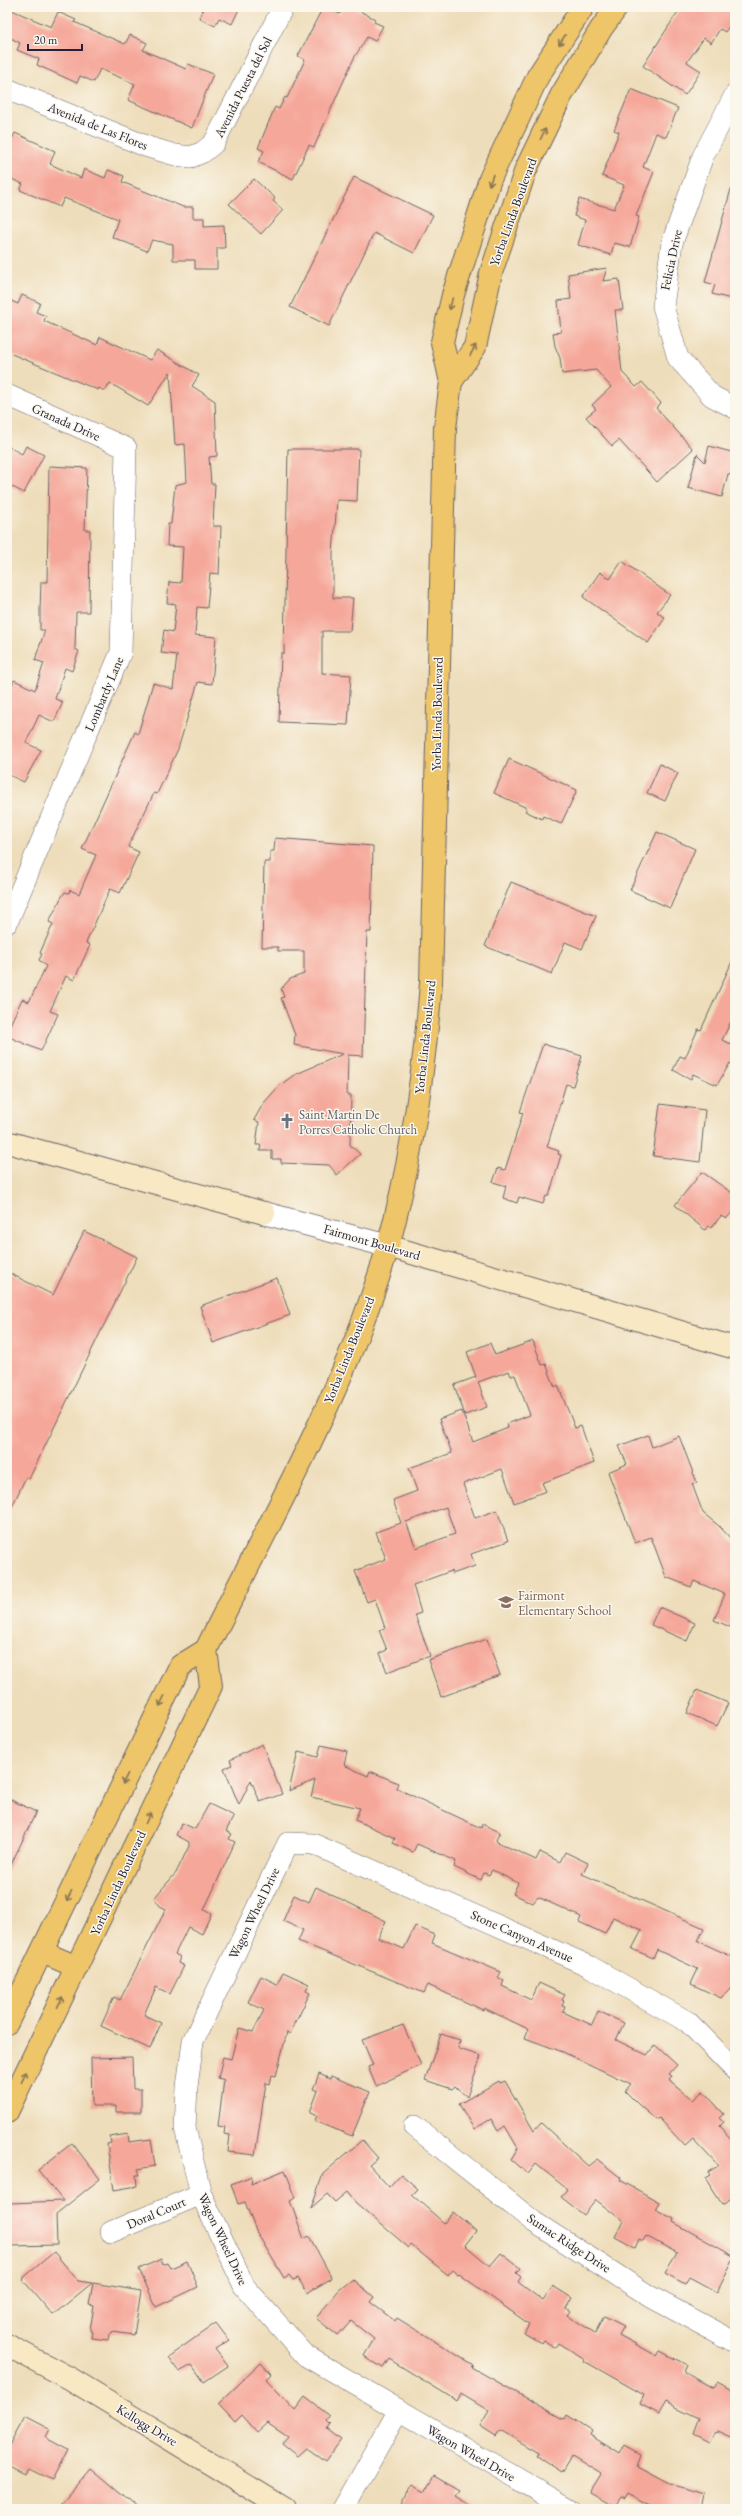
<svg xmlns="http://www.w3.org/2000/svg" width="742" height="2516" font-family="'EB Garamond',serif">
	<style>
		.building { fill: #f5a79a; fill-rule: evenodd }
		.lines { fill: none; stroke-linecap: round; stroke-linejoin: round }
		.minor-casing { stroke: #696367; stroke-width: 22 }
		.tertiary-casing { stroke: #696367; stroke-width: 24 }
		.secondary-casing { stroke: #696367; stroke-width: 24 }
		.primary-casing { stroke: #696367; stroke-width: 24 }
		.minor { stroke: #fff; stroke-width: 21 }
		.tertiary { stroke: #fff; stroke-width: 22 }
		.secondary { stroke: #f8e8c3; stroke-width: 22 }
		.primary { stroke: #eec569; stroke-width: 22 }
		.oneway { stroke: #887452 }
		.labels { text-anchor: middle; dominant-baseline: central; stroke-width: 3; stroke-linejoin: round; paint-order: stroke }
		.street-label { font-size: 13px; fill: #22223b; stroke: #fbf7ec }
		.worship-label { font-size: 13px; fill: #5b616d; stroke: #fbf7ec; text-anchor: start }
		.education-label { font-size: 13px; fill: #785e54; stroke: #fbf7ec; text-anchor: start }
	</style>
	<rect width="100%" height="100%" fill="#fbf7ec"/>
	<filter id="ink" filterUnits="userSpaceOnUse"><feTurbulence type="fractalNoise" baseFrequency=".025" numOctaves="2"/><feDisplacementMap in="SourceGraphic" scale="8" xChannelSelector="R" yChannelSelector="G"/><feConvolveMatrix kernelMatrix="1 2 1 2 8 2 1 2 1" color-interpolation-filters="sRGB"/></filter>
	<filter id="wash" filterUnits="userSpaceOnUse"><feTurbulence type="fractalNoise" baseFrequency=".012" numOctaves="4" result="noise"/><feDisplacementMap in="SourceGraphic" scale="16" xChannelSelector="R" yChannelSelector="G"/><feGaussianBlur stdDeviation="0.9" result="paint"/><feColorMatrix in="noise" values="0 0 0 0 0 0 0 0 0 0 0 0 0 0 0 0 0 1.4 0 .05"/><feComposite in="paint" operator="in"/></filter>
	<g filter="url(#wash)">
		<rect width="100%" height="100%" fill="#eeddba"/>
		<g id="blocks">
			<g class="building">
				<polygon points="197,7 240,7 232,24 219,18 215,26 199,18 203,10"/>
				<polygon points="323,7 340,14 343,7 352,7 375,19 374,22 383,26 375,41 367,37 354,58 314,147 309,145 293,179 258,162 264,151 258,148 275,107 279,109 285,97 287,98 305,60 298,56"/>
				<polygon points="681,7 735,7 735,18 725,32 720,29 711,43 704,38 687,62 701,71 685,95 643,66"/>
				<polygon points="7,8 51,27 58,12 76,20 74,22 125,44 130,35 147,43 143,50 186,69 188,64 213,74 192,128 128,100 135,84 100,69 94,82 80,76 77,83 37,65 39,59 17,50 20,43 7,36"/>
				<polygon points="631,89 678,108 666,137 656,133 643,167 654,172 636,216 639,217 630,247 614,243 611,255 578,245 585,220 574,216 579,199 614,209 624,185 602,176 619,132 614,130"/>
				<polygon points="15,133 55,151 50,164 81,178 84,169 105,178 108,170 124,176 122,182 183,207 193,207 193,218 204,218 204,226 224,225 225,248 217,248 217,269 195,269 195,260 173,260 173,244 152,240 147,251 112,237 118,219 64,198 60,207 20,190 23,184 7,177 7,136 12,139"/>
				<polygon points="354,177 433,215 414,253 374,233 329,326 290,307"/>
				<polygon points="254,179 275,198 273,201 283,210 261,234 229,204"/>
				<polygon points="731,189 735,190 735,300 712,294 715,285 705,282"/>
				<polygon points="607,268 603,281 619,279 623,310 615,310 622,372 636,387 642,382 661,403 656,408 693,449 657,482 619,440 612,446 586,417 596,409 592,405 611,387 596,370 562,374 560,358 555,346 553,333 561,332 558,301 571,299 568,274"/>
				<polygon points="22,295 40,303 36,312 46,316 44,321 97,345 100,337 150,360 157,350 199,375 192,386 215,401 217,456 209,457 211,484 215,484 213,526 221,526 219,574 210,573 207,608 197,607 195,635 216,637 212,684 198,682 178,749 157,794 154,793 128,847 139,852 120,893 110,889 86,943 90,945 74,980 66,976 50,1011 58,1014 41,1051 7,1036 7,1031 22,999 29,1002 46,966 39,960 42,954 40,953 53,924 49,922 61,898 65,892 69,893 70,890 79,894 96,855 82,849 135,732 138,734 153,683 173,689 177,655 161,653 164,630 173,632 176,604 167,603 169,582 181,583 183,547 167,546 168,524 171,524 175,485 187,482 185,444 175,445 170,372 148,406 110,383 105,391 99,388 98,390 7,352 7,299 18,304"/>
				<polygon points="7,446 22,454 26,446 44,455 24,493 7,484"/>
				<polygon points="709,446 735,453 735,476 728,474 722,497 688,488 697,454 705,462"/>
				<polygon points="288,449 359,449 357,501 337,500 333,554 333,598 353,598 350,631 322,631 322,673 351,675 348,725 279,722 281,653 284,653"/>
				<polygon points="49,466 87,468 85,530 90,530 89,612 76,612 75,649 79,651 72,671 65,668 55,699 63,702 54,722 39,715 26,743 41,750 24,782 7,774 7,695 14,680 35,690 44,663 35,660 45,630 40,630 40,611 41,582 47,582"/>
				<polygon points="622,561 670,595 657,612 665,618 648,643 583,597 600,572 610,579"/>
				<polygon points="509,759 577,790 561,824 543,816 542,819 525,811 527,808 494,793"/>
				<polygon points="660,764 678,773 665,801 647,793"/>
				<polygon points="657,832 695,849 670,908 630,890"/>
				<polygon points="275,838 373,846 371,932 367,932 363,1056 348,1055 347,1095 351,1095 350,1145 360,1154 337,1175 329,1165 281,1163 281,1159 272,1159 272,1151 260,1151 261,1145 256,1145 259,1122 254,1120 263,1104 279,1086 294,1075 343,1054 294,1045 295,1035 281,998 284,997 281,989 290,979 304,974 304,951 278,951 278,947 262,947 264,862 270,862 270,851 274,851"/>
				<polygon points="511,882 596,916 582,949 565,942 552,974 485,946"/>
				<polygon points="735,955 735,1013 722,1040 735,1046 735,1066 730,1063 717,1085 693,1074 691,1079 673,1070 680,1056 685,1058 698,1029 701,1030"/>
				<polygon points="543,1044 582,1056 573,1086 566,1084 547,1147 559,1151 558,1154 561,1155 549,1196 546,1196 543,1204 519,1197 517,1203 503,1198 506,1186 493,1182 498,1168 505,1170 523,1113 520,1112"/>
				<polygon points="660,1104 705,1110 700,1162 653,1156"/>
				<polygon points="702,1172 735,1195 735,1209 726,1219 721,1216 711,1228 708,1226 705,1230 675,1205"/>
				<polygon points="84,1231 137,1257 29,1479 26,1477 7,1517 7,1272 53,1295"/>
				<polygon points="277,1278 290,1315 213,1343 200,1306"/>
				<path d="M533 1341 542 1365 546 1364 555 1387 558 1385 575 1428 581 1426 594 1463 542 1483 546 1491 514 1503 502 1469 463 1484 475 1518 497 1510 508 1541 471 1554 475 1566 452 1574 451 1571 413 1585 421 1613 415 1615 430 1656 387 1672 380 1653 387 1650 379 1630 385 1628 375 1599 367 1602 355 1571 386 1559 376 1532 401 1523 393 1500 417 1491 409 1468 452 1453 439 1419 462 1411 473 1442 508 1428 507 1424 530 1415 515 1375 511 1376 509 1371 478 1382 487 1407 465 1415 454 1385 476 1377 467 1352 490 1343 495 1355ZM446 1507 455 1534 416 1548 406 1522Z"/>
				<polygon points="648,1435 652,1447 679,1436 697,1483 692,1484 703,1513 719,1526 735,1543 735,1629 714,1620 725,1594 694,1581 691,1587 666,1577 651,1537 635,1543 608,1472 627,1464 619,1446"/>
				<polygon points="659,1607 695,1623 687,1641 651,1625"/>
				<polygon points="487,1639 500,1675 441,1697 428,1660"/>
				<polygon points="697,1690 728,1703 717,1726 687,1713"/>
				<polygon points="262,1744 282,1794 260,1802 251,1780 239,1805 224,1768 232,1765 230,1760"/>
				<polygon points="321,1745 347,1751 344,1765 368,1776 370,1771 398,1783 396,1788 481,1828 482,1824 500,1832 496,1840 497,1842 536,1860 540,1852 560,1862 565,1852 588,1863 582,1874 704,1928 698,1941 735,1958 735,1990 730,1988 721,1998 691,1984 698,1969 657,1950 653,1958 632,1949 642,1930 613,1917 605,1934 579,1922 581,1917 538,1897 533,1903 513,1894 518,1883 492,1870 489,1875 484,1873 481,1880 454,1867 456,1861 417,1844 413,1852 393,1843 395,1838 355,1820 360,1808 311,1797 315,1780 289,1791 298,1752 318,1757"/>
				<polygon points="7,1798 36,1812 7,1873"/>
				<polygon points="209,1804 234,1816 226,1831 232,1834 229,1839 235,1842 204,1910 211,1914 202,1934 188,1927 175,1954 180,1957 178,1963 184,1966 170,1994 156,1987 144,2015 161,2023 150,2049 101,2026 114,1997 120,2000 166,1909 160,1906 154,1898 176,1873 189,1846 189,1842 176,1835 182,1823 195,1829"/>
				<polygon points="316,1887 386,1921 378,1938 404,1949 415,1926 435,1935 432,1943 501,1972 498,1978 504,1980 502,1986 531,2000 539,1983 565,1995 562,2000 564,2001 562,2006 565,2007 563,2012 592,2025 598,2011 624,2023 616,2040 647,2055 655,2045 677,2065 669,2074 672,2076 669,2080 693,2100 703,2091 724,2114 719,2118 723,2122 719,2126 735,2143 735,2196 722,2204 705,2178 710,2175 708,2172 718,2166 693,2139 685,2146 659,2118 656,2120 638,2104 625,2091 631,2084 563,2052 525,2038 528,2030 526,2028 484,2008 483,2010 428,1985 424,1993 298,1941 303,1930 283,1921 294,1895 309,1902"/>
				<polygon points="283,1972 309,1984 306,1991 310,1993 290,2034 287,2032 276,2076 272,2075 270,2084 266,2083 255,2155 228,2152 230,2135 224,2134 225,2127 218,2126 224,2080 218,2078 223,2057 231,2059 239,2028 253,2032 264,2010 248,2002 261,1976 277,1984"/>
				<polygon points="403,2025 421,2065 376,2086 368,2067 373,2065 362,2040"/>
				<polygon points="441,2034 460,2040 459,2049 481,2056 467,2097 455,2086 452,2089 425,2080"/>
				<polygon points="132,2057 133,2089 141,2089 141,2112 116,2112 116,2106 92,2106 91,2058"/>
				<polygon points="319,2074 330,2079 331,2076 370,2092 352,2136 315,2121 317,2115 310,2112 318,2091 313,2089"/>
				<polygon points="499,2081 500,2083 505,2081 534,2131 541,2123 588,2166 597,2159 621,2178 620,2180 659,2202 655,2209 674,2219 673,2222 735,2257 717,2292 689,2277 685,2284 665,2273 677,2253 646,2236 643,2241 639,2239 635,2248 615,2237 623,2221 596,2200 584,2215 561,2197 567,2189 536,2164 528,2174 511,2159 518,2148 505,2126 498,2131 491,2119 474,2129 459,2104"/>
				<polygon points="128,2134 129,2142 151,2139 155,2166 138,2169 140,2175 136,2175 137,2186 114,2190 107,2144 111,2143 110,2137"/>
				<polygon points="362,2140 378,2158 369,2165 389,2187 401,2174 418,2189 412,2195 444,2223 453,2212 476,2231 465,2245 490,2266 501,2253 520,2268 516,2273 521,2277 518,2282 543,2301 553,2286 572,2298 566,2308 570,2311 567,2315 595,2333 604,2316 624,2326 619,2335 657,2356 660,2351 687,2365 684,2372 713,2388 717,2382 735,2391 735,2440 717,2432 714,2433 709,2442 693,2434 699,2418 666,2402 659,2414 640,2404 644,2395 584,2361 585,2359 559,2343 556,2348 543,2340 541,2343 524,2333 529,2324 459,2274 458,2275 452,2270 448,2275 411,2245 409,2248 356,2203 347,2192 335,2202 327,2194 311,2208 323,2174"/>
				<polygon points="72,2143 100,2179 56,2214 57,2245 7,2246 7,2227 11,2225 10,2203 63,2201 38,2170"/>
				<polygon points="285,2170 296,2198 290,2201 304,2239 309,2236 332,2278 307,2293 298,2278 293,2280 289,2275 284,2278 256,2231 245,2202 238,2204 231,2184 252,2176 251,2184"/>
				<polygon points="54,2252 78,2281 92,2283 53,2315 22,2279"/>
				<polygon points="161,2259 163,2265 168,2263 171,2268 187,2261 198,2287 156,2307 139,2269"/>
				<polygon points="353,2279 374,2297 370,2302 395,2321 397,2318 473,2365 471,2367 562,2418 565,2419 567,2415 592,2431 590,2435 620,2454 625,2445 641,2454 637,2467 669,2484 705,2494 702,2509 655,2509 627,2494 624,2499 621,2497 615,2506 590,2492 601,2474 572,2456 562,2472 537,2456 539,2453 500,2430 496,2436 480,2426 489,2411 461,2394 457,2401 389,2359 383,2368 364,2356 374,2339 351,2321 338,2336 316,2318 339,2290"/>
				<polygon points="93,2283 141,2291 134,2335 113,2332 112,2334 109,2334 108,2340 91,2338 92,2331 90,2330 94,2306 89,2305"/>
				<polygon points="216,2323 229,2340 215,2349 228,2366 204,2382 192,2365 179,2372 168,2357"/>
				<polygon points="261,2363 271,2374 266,2379 295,2410 305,2397 330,2416 326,2421 330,2425 327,2429 341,2440 325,2462 306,2448 297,2456 282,2444 288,2437 267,2423 257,2432 242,2415 235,2422 218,2404"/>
				<polygon points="25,2416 50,2429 46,2437 68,2449 52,2480 30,2469 27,2474 7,2464 7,2449"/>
				<polygon points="91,2468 140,2509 56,2509"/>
				<polygon points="434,2476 460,2491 456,2496 477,2509 398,2509 413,2484 425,2491"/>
			</g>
		</g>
	</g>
	<g filter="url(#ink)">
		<use href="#blocks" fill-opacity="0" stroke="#696367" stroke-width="1"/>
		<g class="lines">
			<g class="minor-casing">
				<g id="minor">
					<polyline points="7,89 148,147 175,155 191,157 203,152 214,143 283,7"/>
					<polyline points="735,95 703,156 672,243 663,306 678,358 712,396 735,408"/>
					<polyline points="7,395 126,448 121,652 7,923"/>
					<polyline points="414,2126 534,2222 651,2297 735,2342"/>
					<polyline points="111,2232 201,2194"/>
					<polyline points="343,2509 398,2412"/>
					<polyline points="570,2509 306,2356 244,2286 201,2194 185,2128 187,2087 193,2041 288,1843 313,1844 589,1966 688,2022 735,2070"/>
				</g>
			</g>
			<g class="tertiary-casing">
				<polyline id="tertiary" points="264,1213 388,1246"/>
			</g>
			<g class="secondary-casing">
				<g id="secondary">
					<polyline points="7,1142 264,1213"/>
					<polyline points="388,1246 735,1348"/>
					<polyline points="7,2345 71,2379 285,2509"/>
				</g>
			</g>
			<g class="primary-casing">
				<g id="primary">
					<polyline points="451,382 475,347 491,273 526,169 561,96 601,29 617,7"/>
					<polyline points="42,1952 77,1967"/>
					<path d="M7 2023 180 1666 206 1650C271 1518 347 1388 388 1246 412 1160 424 1072 431 983L445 428 451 382 442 342 453 295 490 179 538 76 583 7"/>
					<polyline points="7,2112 211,1686 206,1650"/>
				</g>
			</g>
			<use href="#minor" class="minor"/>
			<use href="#tertiary" class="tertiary"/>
			<use href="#secondary" class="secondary"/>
			<use href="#primary" class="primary"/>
		</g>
		<defs><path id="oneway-shaft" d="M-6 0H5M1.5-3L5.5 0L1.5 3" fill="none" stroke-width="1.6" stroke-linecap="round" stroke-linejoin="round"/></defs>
		<g class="oneway">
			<use href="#oneway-shaft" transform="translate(562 40) rotate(123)"/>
			<use href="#oneway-shaft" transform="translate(543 134) rotate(-64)"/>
			<use href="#oneway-shaft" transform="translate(491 180) rotate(111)"/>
			<use href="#oneway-shaft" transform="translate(451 304) rotate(103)"/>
			<use href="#oneway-shaft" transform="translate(473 350) rotate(-62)"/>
			<use href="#oneway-shaft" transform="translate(162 1701) rotate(116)"/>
			<use href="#oneway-shaft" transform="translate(125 1779) rotate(116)"/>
			<use href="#oneway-shaft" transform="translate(148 1818) rotate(-65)"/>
			<use href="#oneway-shaft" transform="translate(69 1896) rotate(116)"/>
			<use href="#oneway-shaft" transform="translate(60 2002) rotate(-64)"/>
			<use href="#oneway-shaft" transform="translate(24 2077) rotate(-64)"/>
		</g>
	</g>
	<defs>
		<g id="church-bare" transform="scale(1.2)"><path d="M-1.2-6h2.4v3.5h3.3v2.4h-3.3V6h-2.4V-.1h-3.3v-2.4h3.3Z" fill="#6b7280" stroke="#fbf7ec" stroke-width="2.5" paint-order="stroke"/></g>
		<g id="school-bare" transform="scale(1.2)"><path d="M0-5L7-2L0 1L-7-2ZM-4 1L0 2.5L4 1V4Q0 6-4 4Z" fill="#8d6e63" stroke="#fbf7ec" stroke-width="2.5" paint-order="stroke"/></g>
	</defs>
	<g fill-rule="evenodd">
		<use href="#church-bare" x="287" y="1121"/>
		<use href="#school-bare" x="506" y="1602"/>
	</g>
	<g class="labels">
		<g class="street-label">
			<text transform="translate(243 87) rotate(-63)">Avenida Puesta del Sol</text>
			<text transform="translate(98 126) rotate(22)">Avenida de Las Flores</text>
			<text transform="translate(513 212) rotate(-70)">Yorba Linda Boulevard</text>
			<text transform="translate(671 260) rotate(-78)">Felicia Drive</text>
			<text transform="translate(66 422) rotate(24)">Granada Drive</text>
			<text transform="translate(104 694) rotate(-67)">Lombardy Lane</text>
			<text transform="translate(437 714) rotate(-89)">Yorba Linda Boulevard</text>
			<text transform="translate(425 1037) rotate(-84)">Yorba Linda Boulevard</text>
			<text transform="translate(372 1242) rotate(16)">Fairmont Boulevard</text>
			<text transform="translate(349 1350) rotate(-68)">Yorba Linda Boulevard</text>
			<text transform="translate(118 1883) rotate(-65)">Yorba Linda Boulevard</text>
			<text transform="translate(254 1913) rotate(-64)">Wagon Wheel Drive</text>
			<text transform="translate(522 1936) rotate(24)">Stone Canyon Avenue</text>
			<text transform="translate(156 2213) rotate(-23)">Doral Court</text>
			<text transform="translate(223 2239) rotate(65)">Wagon Wheel Drive</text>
			<text transform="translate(569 2243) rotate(33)">Sumac Ridge Drive</text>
			<text transform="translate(147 2425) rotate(31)">Kellogg Drive</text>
			<text transform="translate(471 2453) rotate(30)">Wagon Wheel Drive</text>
		</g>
		<g class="worship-label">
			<text x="299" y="1114">Saint Martin De<tspan x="299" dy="15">Porres Catholic Church</tspan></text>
		</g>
		<g class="education-label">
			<text x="518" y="1595">Fairmont<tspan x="518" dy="15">Elementary School</tspan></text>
		</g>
	</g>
	<rect width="742" height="2516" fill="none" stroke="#fbf7ec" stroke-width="24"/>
	<path d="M28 44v6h54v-6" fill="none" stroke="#22223b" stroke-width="2"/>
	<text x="34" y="44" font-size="12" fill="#22223b" stroke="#fbf7ec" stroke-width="3" paint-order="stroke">20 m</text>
</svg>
